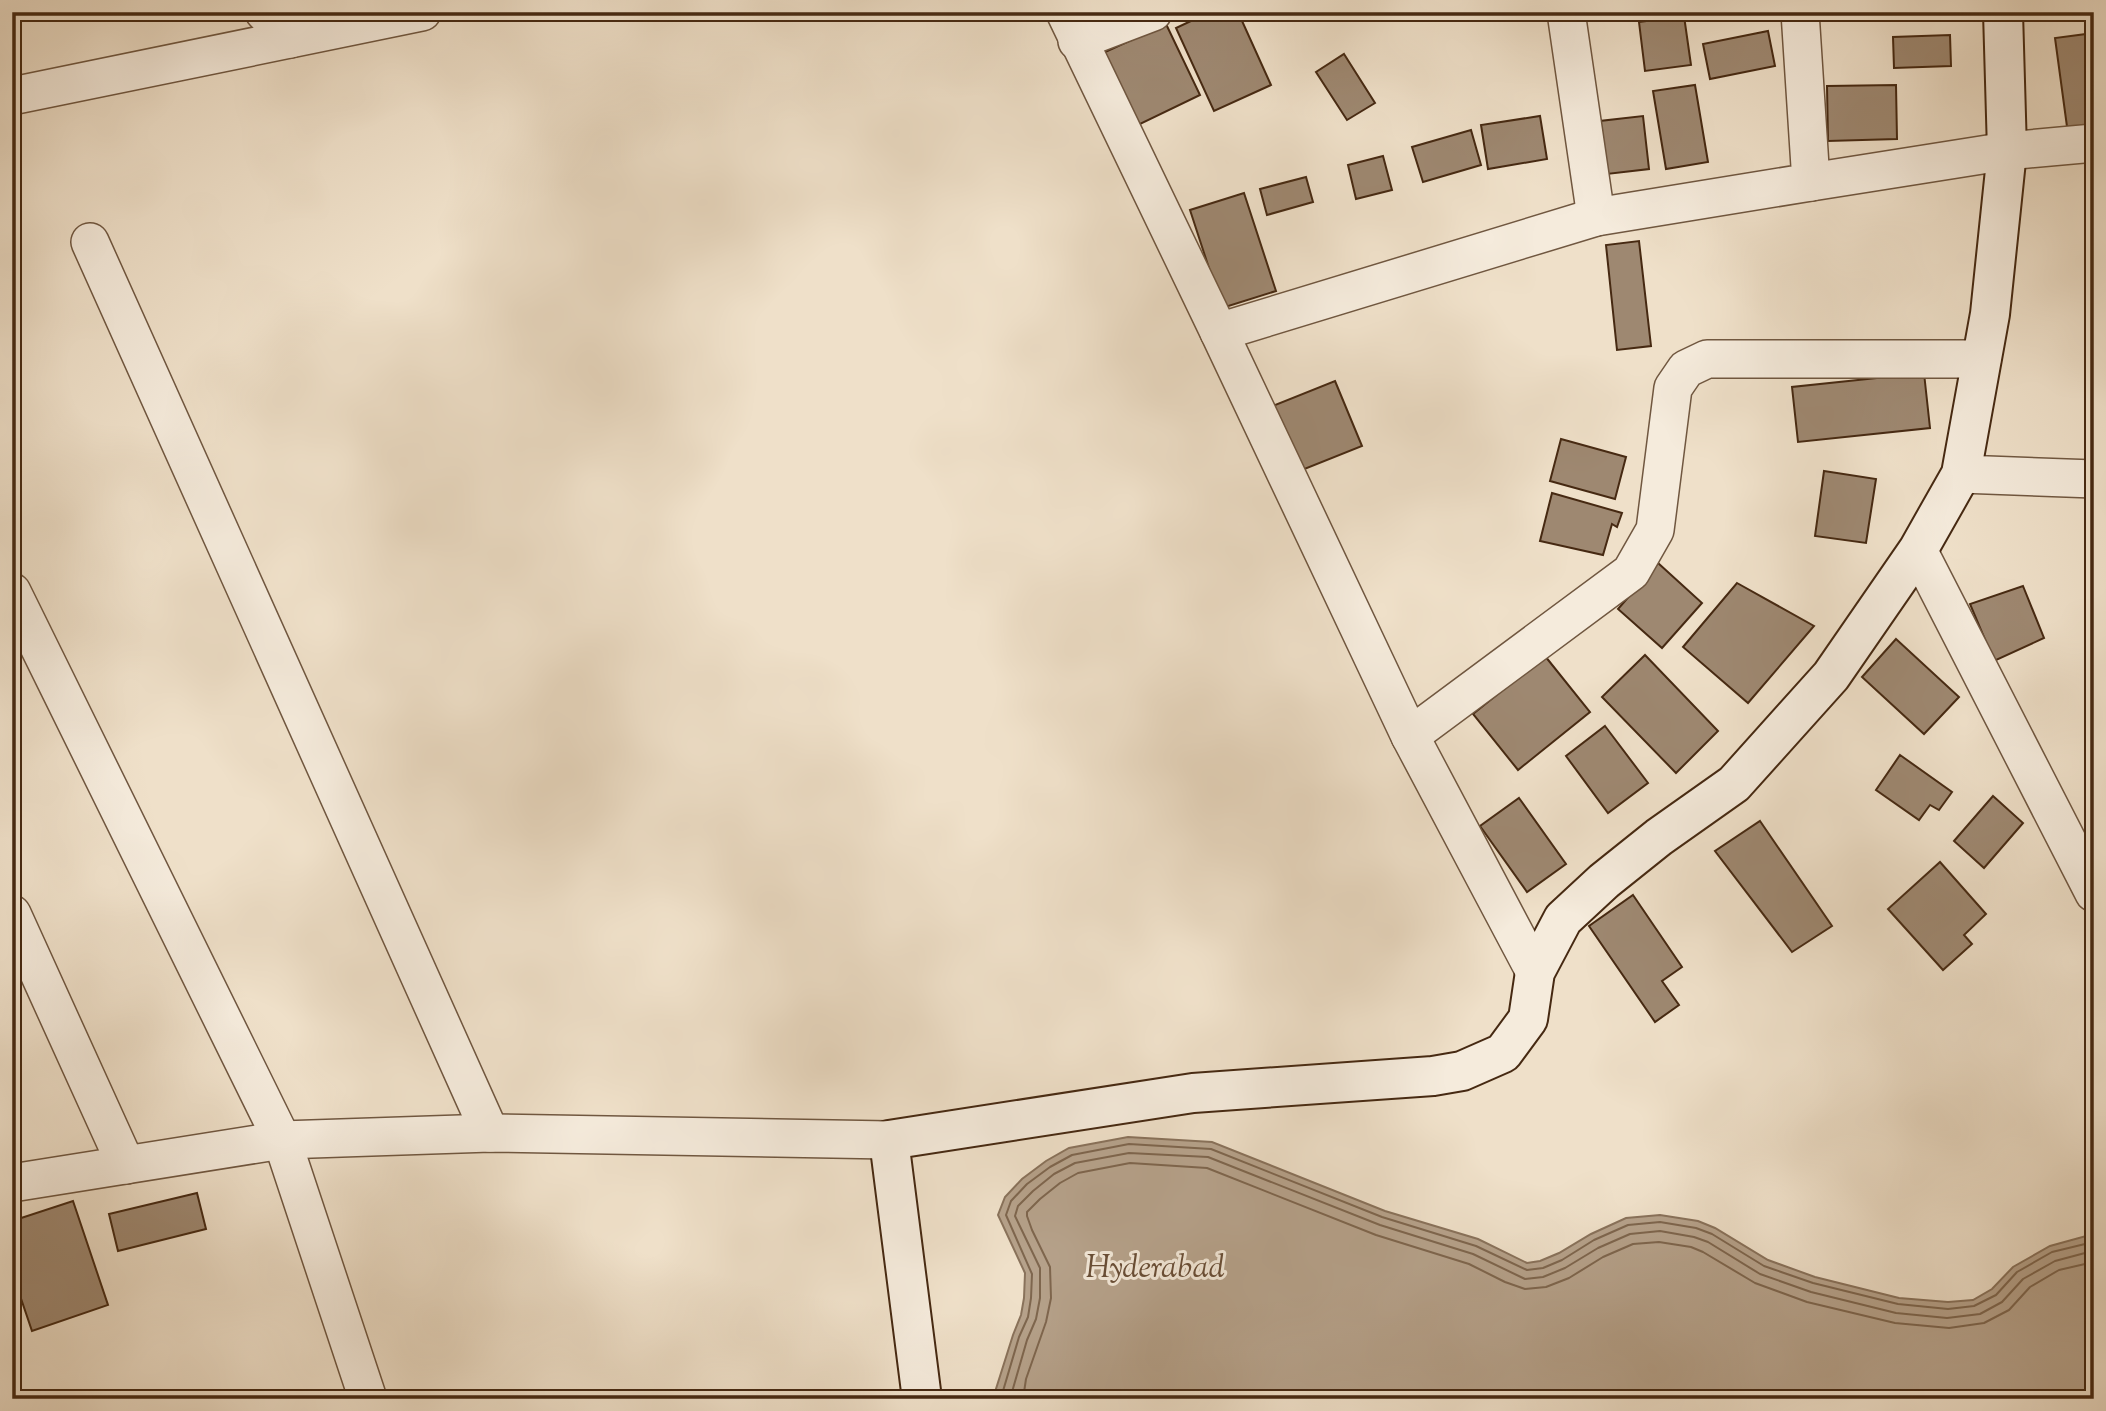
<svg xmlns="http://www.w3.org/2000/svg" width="2106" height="1411" font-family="'Sorts Mill Goudy',serif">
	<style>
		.water { fill: #b6a28b; stroke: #89725b; stroke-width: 2 }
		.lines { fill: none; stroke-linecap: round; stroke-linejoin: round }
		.shore { stroke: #7e664e; stroke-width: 2 }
		.building { fill: #9e8871; stroke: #462912; stroke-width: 2 }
		.street-casing { stroke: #705740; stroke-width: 40 }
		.secondary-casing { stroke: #462912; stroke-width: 42 }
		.street { stroke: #f5ebdc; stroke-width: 37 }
		.secondary { stroke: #f5ebdc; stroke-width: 38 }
		.labels { text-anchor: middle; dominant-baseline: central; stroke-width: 6; stroke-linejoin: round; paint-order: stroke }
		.water-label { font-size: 32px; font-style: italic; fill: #684d36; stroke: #f5ebdc }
	</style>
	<rect width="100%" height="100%" fill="#efe0c9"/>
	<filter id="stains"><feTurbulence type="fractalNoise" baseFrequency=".00286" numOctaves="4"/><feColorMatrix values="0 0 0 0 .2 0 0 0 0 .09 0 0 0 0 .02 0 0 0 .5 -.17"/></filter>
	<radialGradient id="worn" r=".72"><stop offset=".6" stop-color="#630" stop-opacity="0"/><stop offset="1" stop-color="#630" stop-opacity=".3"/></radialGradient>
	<polygon class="water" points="1128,1137 1212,1142 1385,1211 1478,1239 1527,1263 1540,1261 1559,1253 1591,1234 1626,1218 1660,1215 1698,1221 1715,1228 1768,1260 1815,1277 1899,1298 1948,1302 1973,1300 1992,1289 2013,1267 2050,1246 2086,1236 2094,1239 2094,1399 997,1399 995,1392 1013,1335 1021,1315 1024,1298 1025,1273 998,1215 1005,1197 1022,1179 1046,1161 1069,1148"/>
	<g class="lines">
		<g class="shore">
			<polyline points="1003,1399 1003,1391 1019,1337 1028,1317 1031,1298 1032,1274 1006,1215 1011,1201 1027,1184 1050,1167 1072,1155 1129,1144 1211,1149 1382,1217 1476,1246 1527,1270 1543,1268 1562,1260 1594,1240 1628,1225 1660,1222 1696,1228 1712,1234 1764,1266 1813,1283 1898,1304 1948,1309 1974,1306 1996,1295 2017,1272 2052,1252 2085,1244 2094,1245"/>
			<polyline points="1012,1399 1012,1392 1027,1340 1036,1319 1040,1298 1040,1268 1015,1216 1018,1206 1033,1191 1054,1174 1075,1163 1129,1153 1208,1157 1380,1225 1473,1254 1525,1279 1543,1277 1565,1268 1598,1248 1630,1234 1660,1231 1694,1237 1708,1242 1760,1274 1811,1292 1896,1313 1947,1318 1980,1314 2002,1302 2023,1279 2055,1261 2085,1253 2094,1254"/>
			<polyline points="1023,1399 1026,1379 1046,1322 1051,1298 1050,1267 1032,1230 1027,1216 1027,1212 1040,1199 1060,1183 1078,1173 1130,1163 1207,1168 1376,1235 1469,1264 1505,1282 1525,1289 1546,1287 1569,1278 1603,1257 1633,1244 1659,1242 1691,1247 1703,1252 1755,1283 1807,1302 1895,1323 1949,1328 1984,1323 2009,1310 2030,1287 2059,1270 2085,1264 2094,1264"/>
		</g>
	</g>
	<g class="building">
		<polygon points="1210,12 1238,12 1271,85 1214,111 1176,28"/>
		<polygon points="1684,16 1691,65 1645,71 1639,22"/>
		<polygon points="1166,24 1200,95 1138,125 1103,53"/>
		<polygon points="1768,31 1775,66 1710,79 1703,44"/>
		<polygon points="2094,33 2094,130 2068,134 2055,38"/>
		<polygon points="1950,35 1951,66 1894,68 1893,37"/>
		<polygon points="1344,54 1375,103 1347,120 1316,72"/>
		<polygon points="1695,85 1708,162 1666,169 1653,91"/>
		<polygon points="1896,85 1897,139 1828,141 1827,86"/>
		<polygon points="1540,116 1547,159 1488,169 1481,125"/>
		<polygon points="1643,116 1649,169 1607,174 1600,121"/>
		<polygon points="1471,130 1481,165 1423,182 1412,147"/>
		<polygon points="1383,156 1392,190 1356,199 1348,165"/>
		<polygon points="1306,177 1313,202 1267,215 1260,189"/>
		<polygon points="1244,193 1276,291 1222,308 1190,210"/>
		<polygon points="1639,241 1651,346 1617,350 1606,245"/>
		<polygon points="1924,373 1930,428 1798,442 1792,387"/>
		<polygon points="1335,381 1362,446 1297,472 1270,407"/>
		<polygon points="1561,439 1626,457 1615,499 1550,481"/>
		<polygon points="1824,471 1876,479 1866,543 1815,536"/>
		<polygon points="1552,493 1622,513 1617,527 1612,524 1603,555 1540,541"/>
		<polygon points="1658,563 1702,603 1662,648 1618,609"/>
		<polygon points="1737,583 1814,626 1748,703 1683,647"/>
		<polygon points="2023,586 2044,638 1994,661 1970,604"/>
		<polygon points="1896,639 1959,697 1924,734 1862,677"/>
		<polygon points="1645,655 1718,731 1676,773 1602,697"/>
		<polygon points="1545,656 1590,712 1518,770 1473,714"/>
		<polygon points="1605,726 1648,783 1608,813 1566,756"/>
		<polygon points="1900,755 1952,792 1939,810 1930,805 1919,820 1876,790"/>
		<polygon points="1993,796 2023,823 1984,868 1954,841"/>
		<polygon points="1519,798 1566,864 1527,892 1480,826"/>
		<polygon points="1760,821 1832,926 1792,952 1715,851"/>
		<polygon points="1940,862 1986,914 1964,935 1972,944 1943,970 1888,909"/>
		<polygon points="1633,895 1682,967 1662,981 1679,1005 1655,1022 1589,926"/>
		<polygon points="197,1193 206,1229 118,1251 109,1214"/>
		<polygon points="73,1201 108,1305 32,1331 12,1272 12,1221"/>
	</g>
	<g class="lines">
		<g class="street-casing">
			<g id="street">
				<polyline points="264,12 290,39"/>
				<polyline points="1065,12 1219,332 1410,736 1535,972"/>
				<polyline points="1566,12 1596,217"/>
				<polyline points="1077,41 1153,12"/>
				<polyline points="12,96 422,12"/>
				<polyline points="1811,182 2007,151 2094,143"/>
				<polyline points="90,242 490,1133"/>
				<polyline points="1219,332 1596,217 1811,182 1800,12"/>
				<polyline points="1961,474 2094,479"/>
				<polyline points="1918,550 2094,893"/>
				<polyline points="12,592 282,1140 368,1399"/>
				<polyline points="1410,736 1631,572 1655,530 1673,388 1686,369 1707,359 1982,359"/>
				<polyline points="12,914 126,1165"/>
				<polyline points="12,1183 282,1140 490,1133 889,1140"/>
			</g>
		</g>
		<g class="secondary-casing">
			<polyline id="secondary" points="922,1399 889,1140 1193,1093 1433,1076 1462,1071 1503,1053 1528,1019 1535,972 1563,919 1604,881 1659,837 1734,784 1831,676 1918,550 1961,474 1990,314 2007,151 2003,12"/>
		</g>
		<use href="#street" class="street"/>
		<use href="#secondary" class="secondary"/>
	</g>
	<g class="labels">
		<g class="water-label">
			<text x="1155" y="1269">Hyderabad</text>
		</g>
	</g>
	<rect width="2106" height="1411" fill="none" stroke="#efe0c9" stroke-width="42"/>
	<rect x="14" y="14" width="2078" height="1383" fill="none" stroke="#462912" stroke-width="3.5"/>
	<rect x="21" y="21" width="2064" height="1369" fill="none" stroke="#462912" stroke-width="2"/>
	<rect width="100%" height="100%" filter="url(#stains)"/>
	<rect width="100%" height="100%" fill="url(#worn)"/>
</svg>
